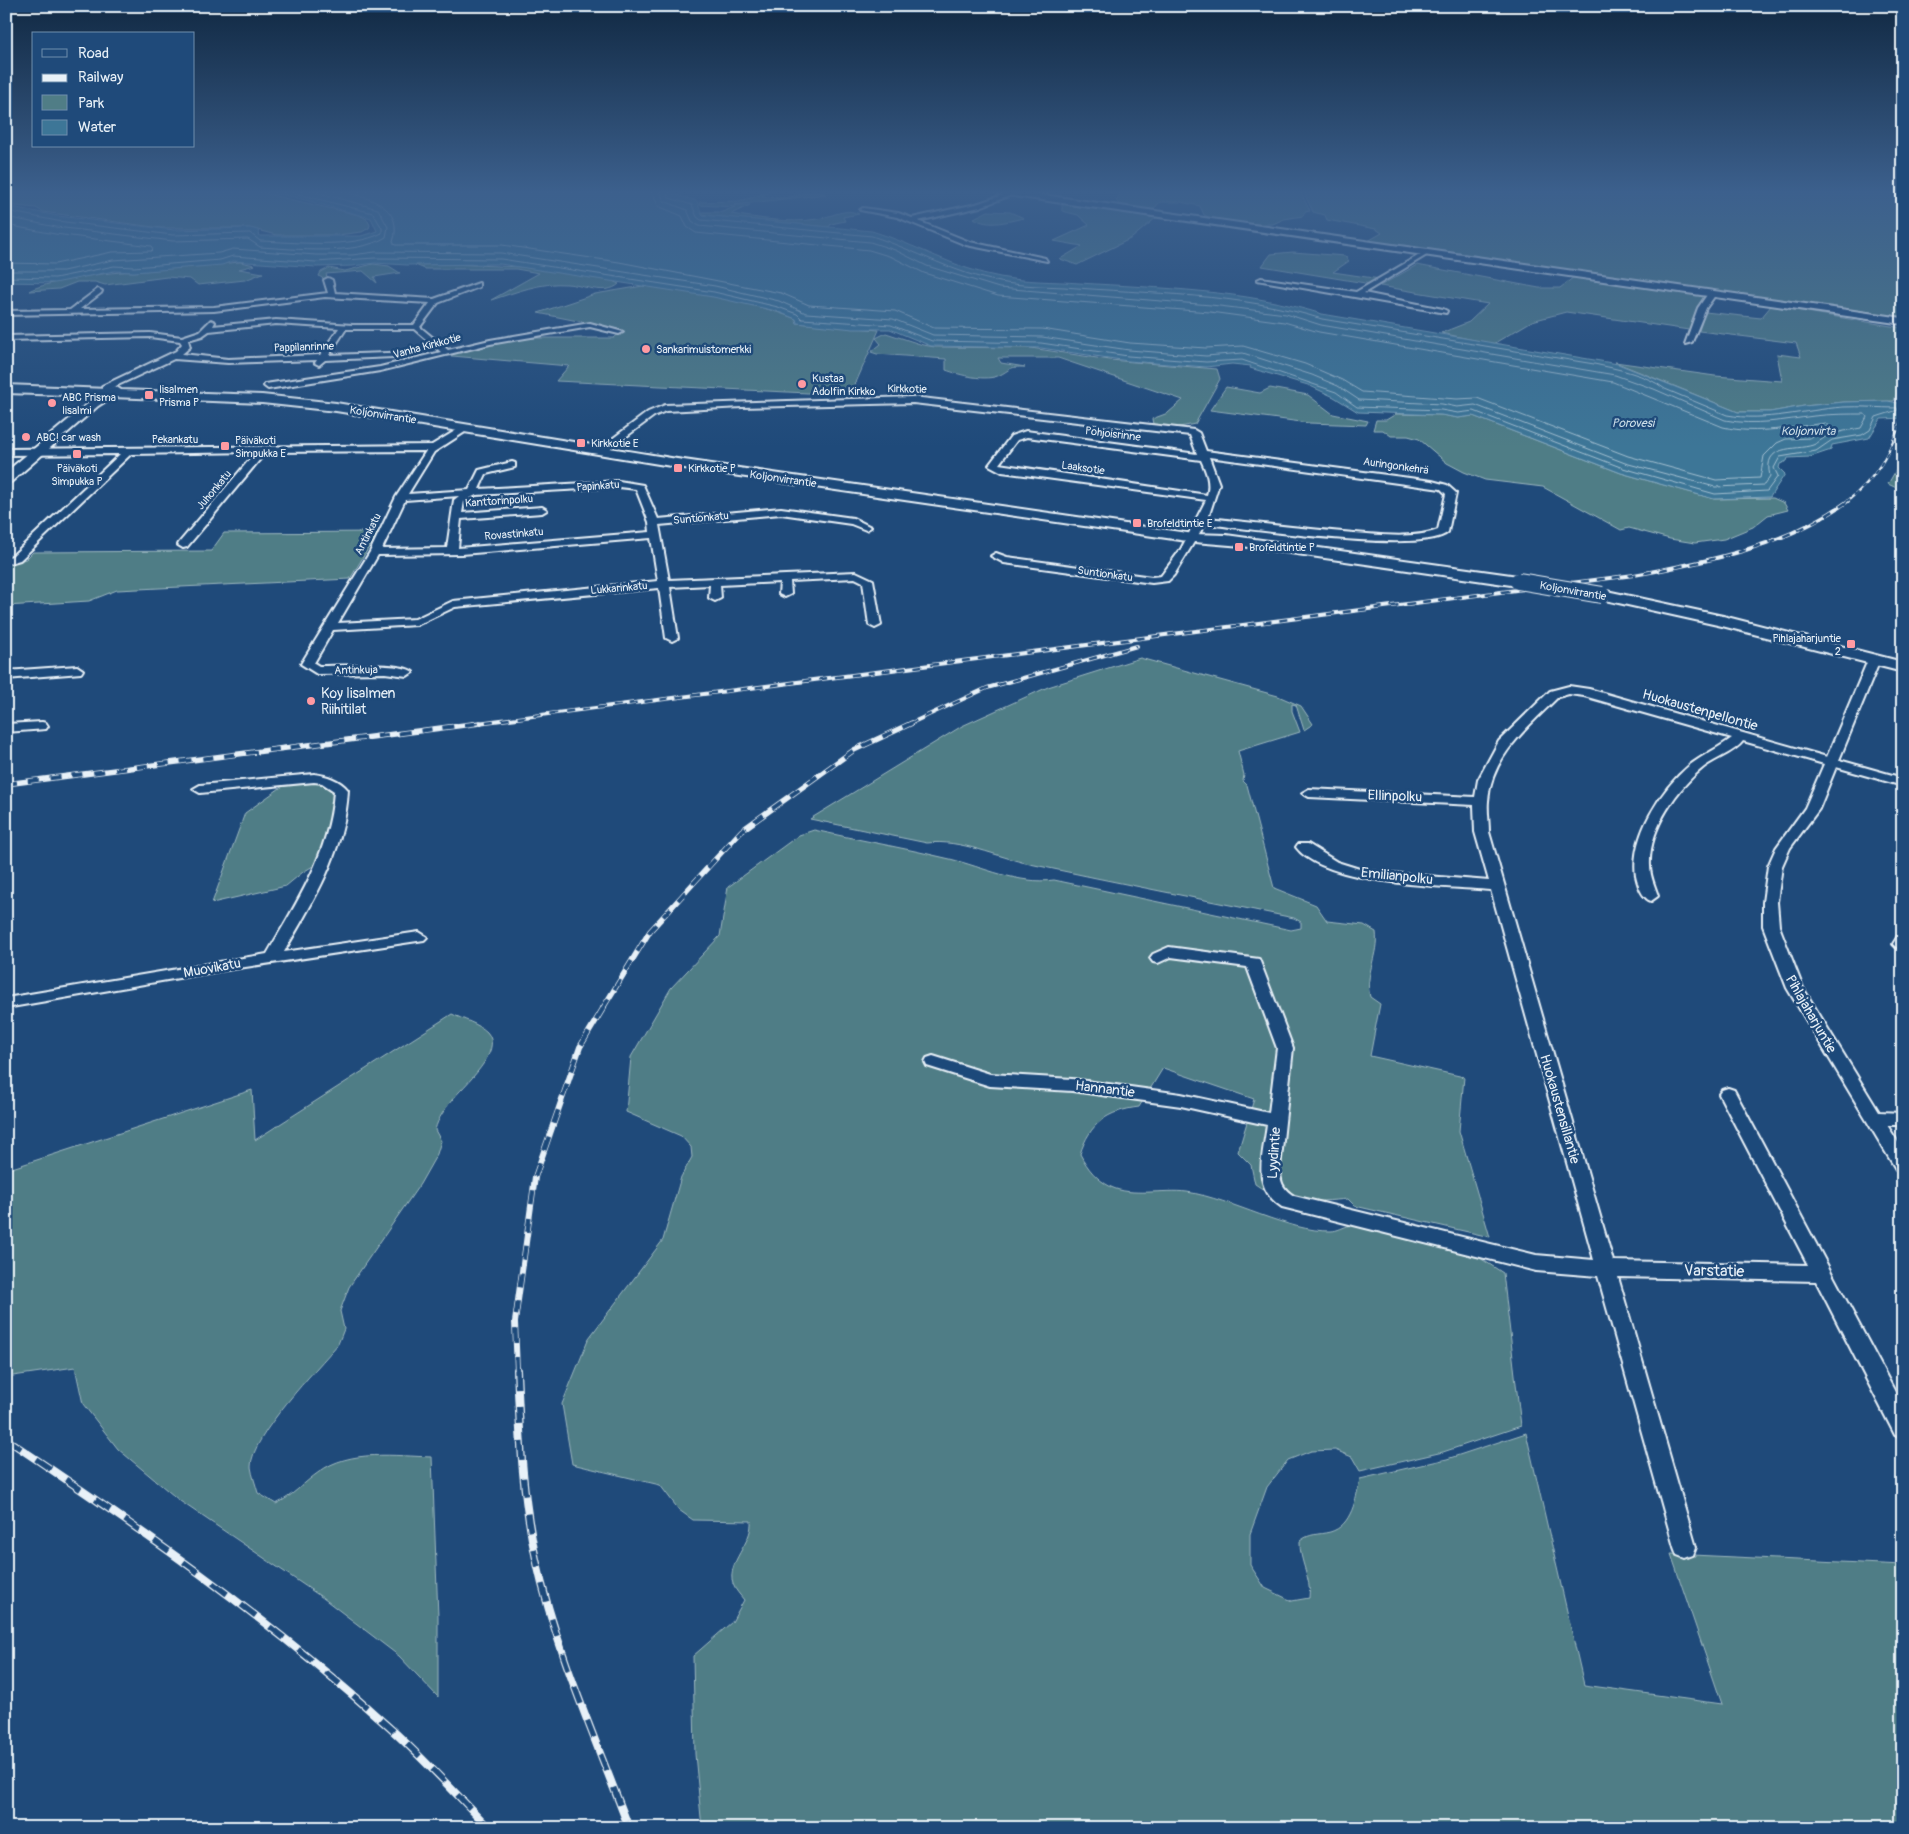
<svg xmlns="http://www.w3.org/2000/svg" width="1909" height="1834" font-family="Pangolin,sans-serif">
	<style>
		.green { fill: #507d86; stroke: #9cb7bf }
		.water { fill: #3d7697; stroke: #81a7be }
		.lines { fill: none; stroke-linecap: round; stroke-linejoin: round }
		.shore { stroke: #a4c0d1; stroke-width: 1 }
		.street-casing { stroke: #e8f1f8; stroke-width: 4 }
		.secondary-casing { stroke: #e8f1f8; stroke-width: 4 }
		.street { fill: #1f4a7a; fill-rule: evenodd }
		.secondary { fill: #1f4a7a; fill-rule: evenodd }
		.rail-far4-casing { stroke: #e8f1f8; stroke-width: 2.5 }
		.rail-far3-casing { stroke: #e8f1f8; stroke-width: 4 }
		.rail-far2-casing { stroke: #e8f1f8; stroke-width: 5.5 }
		.rail-far1-casing { stroke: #e8f1f8; stroke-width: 6 }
		.rail-casing { stroke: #e8f1f8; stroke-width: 8 }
		.rail-far4 { stroke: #1f4a7a; stroke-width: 2; stroke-dasharray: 5; stroke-linecap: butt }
		.rail-far3 { stroke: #1f4a7a; stroke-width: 2.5; stroke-dasharray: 8; stroke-linecap: butt }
		.rail-far2 { stroke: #1f4a7a; stroke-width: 4; stroke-dasharray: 11; stroke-linecap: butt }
		.rail-far1 { stroke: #1f4a7a; stroke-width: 4.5; stroke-dasharray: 14; stroke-linecap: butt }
		.rail { stroke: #1f4a7a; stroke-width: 5.5; stroke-dasharray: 18; stroke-linecap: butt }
		.secondary-bridge-casing { stroke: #e8f1f8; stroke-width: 18; stroke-linecap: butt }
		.secondary-bridge { stroke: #1f4a7a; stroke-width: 16 }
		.poi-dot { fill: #ff9aa2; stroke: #1f4a7a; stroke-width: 2 }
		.labels { text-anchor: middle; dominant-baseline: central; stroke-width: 5; stroke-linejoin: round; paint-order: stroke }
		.far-street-label { font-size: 11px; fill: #e8f1f8; stroke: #1f4a7a }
		.far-poi-label { font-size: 11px; fill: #e8f1f8; stroke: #1f4a7a; text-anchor: start }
		.far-water-label { font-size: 12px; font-style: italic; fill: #cedfe9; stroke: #1f4a7a }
		.poi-label { font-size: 14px; fill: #e8f1f8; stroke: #1f4a7a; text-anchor: start }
		.street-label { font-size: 14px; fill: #e8f1f8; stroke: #1f4a7a }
		.near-street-label { font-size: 16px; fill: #e8f1f8; stroke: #1f4a7a }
	</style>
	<rect width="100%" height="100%" fill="#1f4a7a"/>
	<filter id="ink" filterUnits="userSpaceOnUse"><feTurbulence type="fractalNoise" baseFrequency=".02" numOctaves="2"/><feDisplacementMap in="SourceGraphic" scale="10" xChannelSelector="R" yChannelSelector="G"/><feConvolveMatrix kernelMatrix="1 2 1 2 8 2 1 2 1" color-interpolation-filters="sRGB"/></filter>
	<g filter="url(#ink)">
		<g class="green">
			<polygon points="6,191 254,191 359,215 367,219 370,225 369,228 362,232 337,235 276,235 249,228 161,228 43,212 36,208 6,205"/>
			<path d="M767 191H771L762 196C767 197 773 198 779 198 797 198 810 188 826 194L734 205H750L731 214C759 218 789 224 817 219 831 217 846 207 859 214L843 217 845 221 831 224 829 227 712 216 702 214 701 212H722L735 207 699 205 700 202 738 201 755 197Z"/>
			<polygon points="1105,191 1304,191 1302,195 1310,211 1305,212 1303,216 1284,219 1273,224 1249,224 1213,219 1204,215 1200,206 1181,202 1160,202 1151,212 1119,204 1116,200 1121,193"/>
			<polygon points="1306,191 1903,191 1903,319 1368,241 1382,233 1376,229 1327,220 1325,215 1313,212 1305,195"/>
			<polygon points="1062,203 1157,217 1132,238 1077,265 1060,259 1082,246 1054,241 1089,225 1078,215 1062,211"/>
			<path d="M988 211 1010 212 1024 218C1009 221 988 228 974 218Z"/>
			<polygon points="1293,252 1345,256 1349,261 1333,272 1380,279 1371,284 1262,266 1271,254"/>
			<path d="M240 262 255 265 239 269 263 273 245 280 198 285 190 279 167 277 105 285 95 282H77L59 289 29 291C43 282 116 270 133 272Z"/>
			<polygon points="373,264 389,266 400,273 374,277 377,283 363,271 326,274 328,279 325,280 319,276 321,272 329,268 345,271"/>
			<path d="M449 264 522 267 608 279 619 284C606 296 583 285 567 284 540 282 517 292 491 300L539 273 516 269H425L415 265Z"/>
			<polygon points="1417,265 1539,288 1560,288 1574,277 1705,296 1697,307 1689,330 1566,312 1532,321 1493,344 1441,333 1469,322 1488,304 1380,286"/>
			<path d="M643 286C694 292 748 300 796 319L797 323 879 330 854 387 808 393 556 381 569 366 440 355 487 344 525 338H614L623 330 538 313 595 294Z"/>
			<polygon points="1771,306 1903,328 1903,374 1894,401 1844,402 1804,406 1770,412 1738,412 1615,362 1715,376 1782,381 1777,354 1801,357 1796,343 1699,331 1705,312 1761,318"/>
			<path d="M886 333 923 345 935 347 1031 348 1110 360 1217 369 1220 379 1195 424C1181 427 1166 430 1153 424L1152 419 1168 413 1183 400 1058 358H998L1001 363 1025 367C1008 367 1013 368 1000 375 986 382 960 375 946 370V359L877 354 871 352 881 344 876 338Z"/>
			<polygon points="1226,387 1260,393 1270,388 1308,395 1333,414 1368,421 1366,425 1309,423 1210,410"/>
			<polygon points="1396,414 1441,415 1458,418 1473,416 1621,473 1714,499 1773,498 1784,503 1788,510 1768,515 1753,527 1724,539 1695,543 1670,539 1629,528 1621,530 1543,487 1485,480 1464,472 1447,463 1419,439 1408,436 1391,436 1383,430 1373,430 1376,420 1386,420"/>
			<polygon points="1903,458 1903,491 1888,484"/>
			<polygon points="378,532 350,579 117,590 89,601 6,606 6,564 26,559 33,552 211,551 224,533"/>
			<path d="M1140 658 1278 696 1301 706 1313 724 1304 730 1296 705 1292 704V711L1300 732 1238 751 1244 775 1243 781 1247 785 1274 888 1316 905 1327 921 1364 925 1376 932C1379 955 1364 975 1370 997L1380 1004 1370 1056 1464 1077 1459 1131 1490 1237 1355 1206 1348 1199C1314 1202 1284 1205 1255 1184L1251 1165 1238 1152 1254 1099 1163 1068 1139 1107C1107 1111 1090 1123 1080 1154 1088 1169 1096 1179 1111 1187 1132 1197 1163 1189 1187 1192 1232 1199 1288 1232 1331 1231 1337 1231 1344 1227 1350 1225L1480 1258 1503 1273 1521 1426 1443 1452 1360 1471 1352 1457 1335 1450 1311 1451 1288 1460 1267 1487 1250 1534V1565L1265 1588 1292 1601 1309 1598C1312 1578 1299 1562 1300 1541 1310 1533 1318 1535 1330 1532 1352 1526 1356 1498 1360 1479L1447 1459 1526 1433 1584 1685 1722 1704 1671 1554 1903 1565V1828H702L695 1754 693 1656 732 1622 744 1600C741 1596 735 1590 733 1584 726 1562 753 1543 751 1521L693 1520 679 1510 660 1485 572 1464 562 1404 589 1338 663 1240 681 1177 692 1157 691 1147 681 1136 626 1112 631 1057 671 988 720 936 728 887 799 835 814 830C859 840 905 848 950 859 983 867 1019 885 1054 880L1291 930 1301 928V922L1294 918C1206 900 1118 883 1030 864 997 857 961 839 927 843L810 819 962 726 1048 687Z"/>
			<polygon points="320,781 336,789 334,806 320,862 303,872 286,886 212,903 245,813 287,783"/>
			<path d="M452 1014C462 1019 479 1024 487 1032 505 1051 463 1086 452 1100 445 1109 438 1118 435 1130L441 1141 437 1154 420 1184 349 1287 340 1311 344 1329 338 1344C318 1368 250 1437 251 1467 252 1475 256 1485 258 1493L276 1504C293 1496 303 1483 319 1472 349 1449 396 1456 432 1457L438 1617V1697L399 1656 323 1598 180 1501 118 1449 83 1404 75 1367 6 1377V1170L252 1090 255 1140Z"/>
		</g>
		<path class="water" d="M255 191H664L697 201 702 215 872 231C915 244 955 269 1000 277 1026 282 1054 281 1079 283 1160 288 1245 290 1322 314L1618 364 1738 412H1770L1804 406 1844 402 1888 401 1903 404V418L1881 419 1869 438 1832 445 1831 450 1810 457 1788 458 1787 461 1780 464 1779 468 1785 474 1770 497 1714 499 1667 486 1621 473 1473 416 1458 418 1441 415 1358 412 1334 397 1308 385 1250 368 1251 366 1232 364 1206 367 1128 361 1041 348 931 346 890 329H853L797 323 796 319 776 311 713 297 500 264 407 265 375 263 353 266 316 267 233 261 222 265 134 272 114 271 55 283 6 282V206L58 216 174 230 250 228 258 230 260 236H361L377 231 371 218 290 196Z"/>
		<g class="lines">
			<g class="shore">
				<path d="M341 191C367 197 405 206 393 242L395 245H502L619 262 781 293 809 305 895 311 934 328 1042 329 1130 343 1206 348 1243 346 1305 364 1342 380 1362 392 1457 399 1477 398 1628 456 1716 480 1760 478 1764 456 1777 443 1786 439 1810 438 1828 426 1826 423C1791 427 1758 435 1723 427L1613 382 1319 332 1284 322 1210 312 998 296 924 273 892 257 869 250 696 233 687 227 682 216 658 206 652 191"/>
				<path d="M6 211 57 221 173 235 250 233 260 241C294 242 352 249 382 233V228L373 213 286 191"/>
				<path d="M6 217 56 227 173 241 248 239 260 247C295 249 356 256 386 237L388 227 378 209 312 191"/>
				<polyline points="6,225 55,234 151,246 153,249 151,251 112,252 55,264 6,263"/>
				<path d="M6 271H63L113 260 219 253 233 249 316 255H352L375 252 501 253 715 286 779 301 806 313 893 319 933 335 1042 337 1129 350 1206 356 1243 353 1312 375 1338 386 1359 400 1442 404 1457 407 1475 405 1625 463 1715 487 1764 485 1770 476C1762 443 1795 451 1813 445 1819 443 1823 437 1830 435 1840 431 1851 430 1861 428L1867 417 1865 414C1848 414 1831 414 1814 416 1784 420 1755 426 1725 420L1654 389 1615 375 1321 325 1286 314 1211 305 999 288 927 266 895 250 870 242 699 226 692 221 687 210 664 201 660 191"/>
				<path d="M6 277 55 278 114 266 134 267 220 260 233 256 316 262 375 258 501 259 714 292 778 307 797 314 802 319 891 325 932 341 1041 343 1128 356 1206 362 1242 360 1336 392 1357 407 1441 410 1458 413 1474 411 1623 468 1715 494 1767 491 1778 476 1774 468 1780 457 1816 451 1832 440 1862 435 1870 430 1876 417 1898 410 1897 408C1879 408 1861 406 1843 407 1804 410 1766 422 1727 415L1665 389C1646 374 1617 369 1594 364L1322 319C1240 293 1149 294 1064 287 1043 286 1021 286 1000 282 955 274 915 250 872 236L701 220 697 217 692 205 669 198 666 191"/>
			</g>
			<g class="street-casing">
				<g id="street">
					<polygon points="1012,192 1017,193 980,207 918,221 970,242 1045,258 1047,261 966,245 897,217 860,210 863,208 898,213 912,218 976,204"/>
					<polygon points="1428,250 1430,253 1364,293 1443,309 1447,311 1446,313 1257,280 1261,278 1356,292"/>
					<path d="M328 278 332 280 335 293 434 299 479 283V287L438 303 420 327 448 350 490 340 590 323 623 332 619 334 590 327 490 344 380 371 268 389 264 386 265 384 380 367 441 352 414 329H346L329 355 416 352 420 354 416 356 325 360 319 365 315 363 317 360 228 363 174 359 105 391 102 390V386L176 351 182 344 180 341 150 337 6 340V336L150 333 182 337 200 331 211 320 215 322 213 326 276 320 353 325H414L430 303 325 297 214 311 6 315V311L70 310 98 289 102 291 101 293 80 309 214 307 328 293 324 280ZM276 324 339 328 320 355 228 359 182 354 190 347 188 340 202 336 209 331Z"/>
					<polygon points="1709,292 1716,294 1706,308 1692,342 1685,344 1698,308"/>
					<path d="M913 397 1194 430 1199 433 1206 451 1432 481 1447 485 1456 493 1448 532C1425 555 1245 528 1205 524L1174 575 1168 581 1152 583 1004 563 991 556 996 553 1007 557 1152 577 1161 576 1181 549 1206 500 1002 472 989 465 1011 436 1026 431 1197 454 1190 435 913 403 742 407 666 411 654 416 604 453 596 451 648 412 665 405ZM1027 437 1201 460C1206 471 1211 482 1207 495L999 464 1017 440ZM1209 457 1441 489 1446 494 1438 530C1413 539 1381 535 1354 533 1305 529 1257 523 1208 518L1219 484Z"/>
					<path d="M465 425 468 426V430L434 452 408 494 469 490 479 470 512 462 515 463V467L486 474 479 489 619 481 643 485 658 519 781 508 853 518 871 527 866 530 851 524 781 514 659 525 669 580 856 572 873 580 881 625 875 628 869 625 863 582 855 578 790 581 791 594 785 597 779 594 780 582 720 585 721 598 715 601 709 598 710 585 670 587 678 638 672 641 666 638 659 588 455 607 417 625 333 630 314 663 319 666C336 666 403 662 413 672L407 676 385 673 317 674 301 664 370 552 396 497 426 451 266 452 187 547 183 548 178 545 179 543 256 452 131 454 20 560 6 564V558L12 556 120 454 6 455V449L432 445ZM619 487 636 489 649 522 650 532 458 548 461 519 542 513 547 510 542 507 462 513 464 502 476 495ZM459 496 454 500 447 548 382 549 405 500ZM651 538 658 581 453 601 415 619 338 623 378 555 462 554Z"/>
					<path d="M1874 656 1880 660 1839 760 1903 778V786L1836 767 1819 809 1790 848 1782 866 1777 902 1779 926 1803 988 1879 1112 1903 1113V1125H1887L1903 1150V1173L1897 1171 1787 988 1763 926V902L1768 866 1776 848 1805 808 1824 764 1743 741C1735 752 1716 758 1704 767 1677 788 1648 830 1650 866 1650 877 1655 886 1658 896L1651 901C1642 898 1638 885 1636 876 1630 837 1661 789 1690 765 1703 755 1719 748 1732 738L1584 696 1569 694 1558 697C1529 726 1491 756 1488 801 1487 811 1489 822 1489 832L1613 1261 1808 1265 1719 1094 1722 1090 1728 1088 1734 1090 1903 1407V1437L1895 1435 1816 1281 1618 1277 1696 1547 1693 1555 1685 1558 1677 1555 1674 1547 1598 1276 1536 1271 1282 1207C1251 1187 1263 1157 1267 1125L1181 1106 1072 1091 990 1086 927 1066 925 1062 927 1058 933 1056 990 1074 1072 1079 1181 1094 1269 1113 1277 1048 1247 967 1171 957 1158 963 1153 962 1150 958 1153 954 1169 947 1259 959 1293 1048 1280 1168C1280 1182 1282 1188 1294 1196L1536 1255 1594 1260 1491 890C1445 886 1324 885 1296 847L1298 844H1308L1337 862 1366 871 1489 881 1475 832 1474 805 1309 797 1302 793 1309 789 1475 797 1478 780 1499 741 1550 691 1569 686 1589 689 1827 757 1868 660Z"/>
					<polygon points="77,666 83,670 81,673 6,679 6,671"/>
					<polygon points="42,722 46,723 48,726 46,729 6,732 6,724"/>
					<path d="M314 774C327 776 339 779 348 790 345 851 314 900 284 952L419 932 427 937 424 940 219 971 6 1008V998L267 954C297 902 330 853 334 791L322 783 314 782 200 793 193 789 200 785Z"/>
					<polygon points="1903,934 1903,948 1896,947 1893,944 1898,936"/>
				</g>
			</g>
			<g class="secondary-casing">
				<g id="secondary">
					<polygon points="995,191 1015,191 1903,318 1903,324 999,194"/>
					<polygon points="6,385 108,389 115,386 121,390 262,395 336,403 677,459 1194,534 1226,535 1518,576 1526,581 1518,586 1242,546 1194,542 677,467 336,411 262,403 112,397 98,406 11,482 6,483 6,472 97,396 6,393"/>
					<polygon points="1602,590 1723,616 1903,662 1903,672 1722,626 1596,598 1594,595"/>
				</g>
			</g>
			<use href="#street" class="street"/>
			<use href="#secondary" class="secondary"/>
			<g class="rail-far4-casing">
				<path id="rail-far4" d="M1846 502C1877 479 1891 451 1903 415"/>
			</g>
			<g class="rail-far3-casing">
				<g id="rail-far3">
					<path d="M470 724 1634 575C1707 562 1787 546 1848 501"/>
					<polyline points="909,724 987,688 1137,646"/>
				</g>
			</g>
			<g class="rail-far2-casing">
				<g id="rail-far2">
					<polyline points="6,784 480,723"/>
					<polyline points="603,1008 650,931 741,831 854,750 912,723"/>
				</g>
			</g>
			<g class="rail-far1-casing">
				<polyline id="rail-far1" points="517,1371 515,1322 535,1177 580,1047 604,1007"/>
			</g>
			<g class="rail-casing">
				<g id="rail">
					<path d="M517 1370C520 1434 522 1496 536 1559 556 1651 596 1740 629 1828"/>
					<path d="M6 1439C136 1526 266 1616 382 1721 420 1754 454 1792 489 1828"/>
				</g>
			</g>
			<use href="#rail-far4" class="rail-far4"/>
			<use href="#rail-far3" class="rail-far3"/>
			<use href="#rail-far2" class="rail-far2"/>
			<use href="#rail-far1" class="rail-far1"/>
			<use href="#rail" class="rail"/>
			<g class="secondary-bridge-casing">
				<polyline id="secondary-bridge" points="1518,581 1602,595"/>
			</g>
			<use href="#secondary-bridge" class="secondary-bridge"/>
		</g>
	</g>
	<linearGradient id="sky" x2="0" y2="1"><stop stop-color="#112943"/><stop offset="0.43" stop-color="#3c608d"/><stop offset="1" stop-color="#3c608d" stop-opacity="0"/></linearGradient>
	<rect width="1909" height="447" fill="url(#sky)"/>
	<g class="poi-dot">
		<circle cx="646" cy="349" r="5"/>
		<circle cx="802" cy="384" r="5"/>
		<rect x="144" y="390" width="10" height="10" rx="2.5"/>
		<circle cx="52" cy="403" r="5"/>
		<circle cx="26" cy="437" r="5"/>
		<rect x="576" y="438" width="10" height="10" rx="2.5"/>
		<rect x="220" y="441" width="10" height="10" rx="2.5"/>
		<rect x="72" y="449" width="10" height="10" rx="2.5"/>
		<rect x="673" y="463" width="10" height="10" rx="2.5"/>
		<rect x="1132" y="518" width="10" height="10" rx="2.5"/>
		<rect x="1234" y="542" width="10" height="10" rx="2.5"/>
		<rect x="1846" y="639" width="10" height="10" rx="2.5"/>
		<circle cx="311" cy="701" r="5"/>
	</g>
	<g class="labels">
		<g class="far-street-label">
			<text transform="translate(427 346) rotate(-15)">Vanha Kirkkotie</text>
			<text transform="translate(304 347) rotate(-2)">Pappilanrinne</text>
			<text transform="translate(907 389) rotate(1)">Kirkkotie</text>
			<text transform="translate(383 415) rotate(9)">Koljonvirrantie</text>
			<text transform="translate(1113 434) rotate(7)">Pohjoisrinne</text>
			<text x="175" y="439">Pekankatu</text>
			<text transform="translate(1396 466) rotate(8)">Auringonkehrä</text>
			<text transform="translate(1083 468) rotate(8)">Laaksotie</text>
			<text transform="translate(783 479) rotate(8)">Koljonvirrantie</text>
			<text transform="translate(598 486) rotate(-4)">Papinkatu</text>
			<text transform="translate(214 490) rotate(-50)">Juhonkatu</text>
			<text transform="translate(499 501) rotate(-4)">Kanttorinpolku</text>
			<text transform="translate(701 518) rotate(-5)">Suntionkatu</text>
			<text transform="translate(368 534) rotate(-63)">Antinkatu</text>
			<text transform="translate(514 534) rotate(-5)">Rovastinkatu</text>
			<text transform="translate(1105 574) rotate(8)">Suntionkatu</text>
			<text transform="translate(619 588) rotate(-5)">Lukkarinkatu</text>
			<text transform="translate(1573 591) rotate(10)">Koljonvirrantie</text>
			<text transform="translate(356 670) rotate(-1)">Antinkuja</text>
		</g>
		<g class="far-poi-label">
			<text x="656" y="349">Sankarimuistomerkki</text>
			<text x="812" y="378">Kustaa<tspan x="812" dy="13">Adolfin Kirkko</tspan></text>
			<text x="159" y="389">Iisalmen<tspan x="159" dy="13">Prisma P</tspan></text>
			<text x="62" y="397">ABC Prisma<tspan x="62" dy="13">Iisalmi</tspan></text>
			<text x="36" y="437">ABC! car wash</text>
			<text x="235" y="440">Päiväkoti<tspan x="235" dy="13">Simpukka E</tspan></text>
			<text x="591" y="443">Kirkkotie E</text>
			<text x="77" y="468" text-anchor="middle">Päiväkoti<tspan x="77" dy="13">Simpukka P</tspan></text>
			<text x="688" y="468">Kirkkotie P</text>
			<text x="1147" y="523">Brofeldtintie E</text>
			<text x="1249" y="547">Brofeldtintie P</text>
			<text x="1841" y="638" text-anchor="end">Pihlajaharjuntie<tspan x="1841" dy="13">2</tspan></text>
		</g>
		<g class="far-water-label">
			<text x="1633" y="423">Porovesi</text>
			<text x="1808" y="431">Koljonvirta</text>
		</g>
		<g class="poi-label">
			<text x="321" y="693">Koy Iisalmen<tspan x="321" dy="16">Riihitilat</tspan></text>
		</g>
		<g class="street-label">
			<text transform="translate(1700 710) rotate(16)">Huokaustenpellontie</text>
			<text transform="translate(1395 796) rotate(2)">Ellinpolku</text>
			<text transform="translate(1397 876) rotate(6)">Emilianpolku</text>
			<text transform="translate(212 968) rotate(-10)">Muovikatu</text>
			<text transform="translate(1811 1014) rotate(60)">Pihlajaharjuntie</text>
			<text transform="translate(1105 1089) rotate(7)">Hannantie</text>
			<text transform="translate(1560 1109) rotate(74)">Huokaustensillantie</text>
			<text transform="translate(1274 1153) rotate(-86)">Lyydintie</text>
		</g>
		<g class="near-street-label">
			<text transform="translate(1714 1271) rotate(1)">Varstatie</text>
		</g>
	</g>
	<rect width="1909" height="1834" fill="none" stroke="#1f4a7a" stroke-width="25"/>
	<rect x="12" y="12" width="1884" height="1809" fill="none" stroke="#e8f1f8" stroke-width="2" filter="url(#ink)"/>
	<rect x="32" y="32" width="162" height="115" fill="#1f4a7a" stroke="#6f8dac"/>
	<rect x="42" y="49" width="25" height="8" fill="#1f4a7a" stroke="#6f8dac"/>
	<text x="78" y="58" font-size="15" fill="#e8f1f8">Road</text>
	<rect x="42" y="74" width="25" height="8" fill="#e8f1f8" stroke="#6f8dac"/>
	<text x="78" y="82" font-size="15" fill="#e8f1f8">Railway</text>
	<rect x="42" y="95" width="25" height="15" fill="#507d86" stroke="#6f8dac"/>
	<text x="78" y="108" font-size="15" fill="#e8f1f8">Park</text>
	<rect x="42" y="120" width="25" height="15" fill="#3d7697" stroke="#6f8dac"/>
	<text x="78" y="132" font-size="15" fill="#e8f1f8">Water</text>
</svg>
